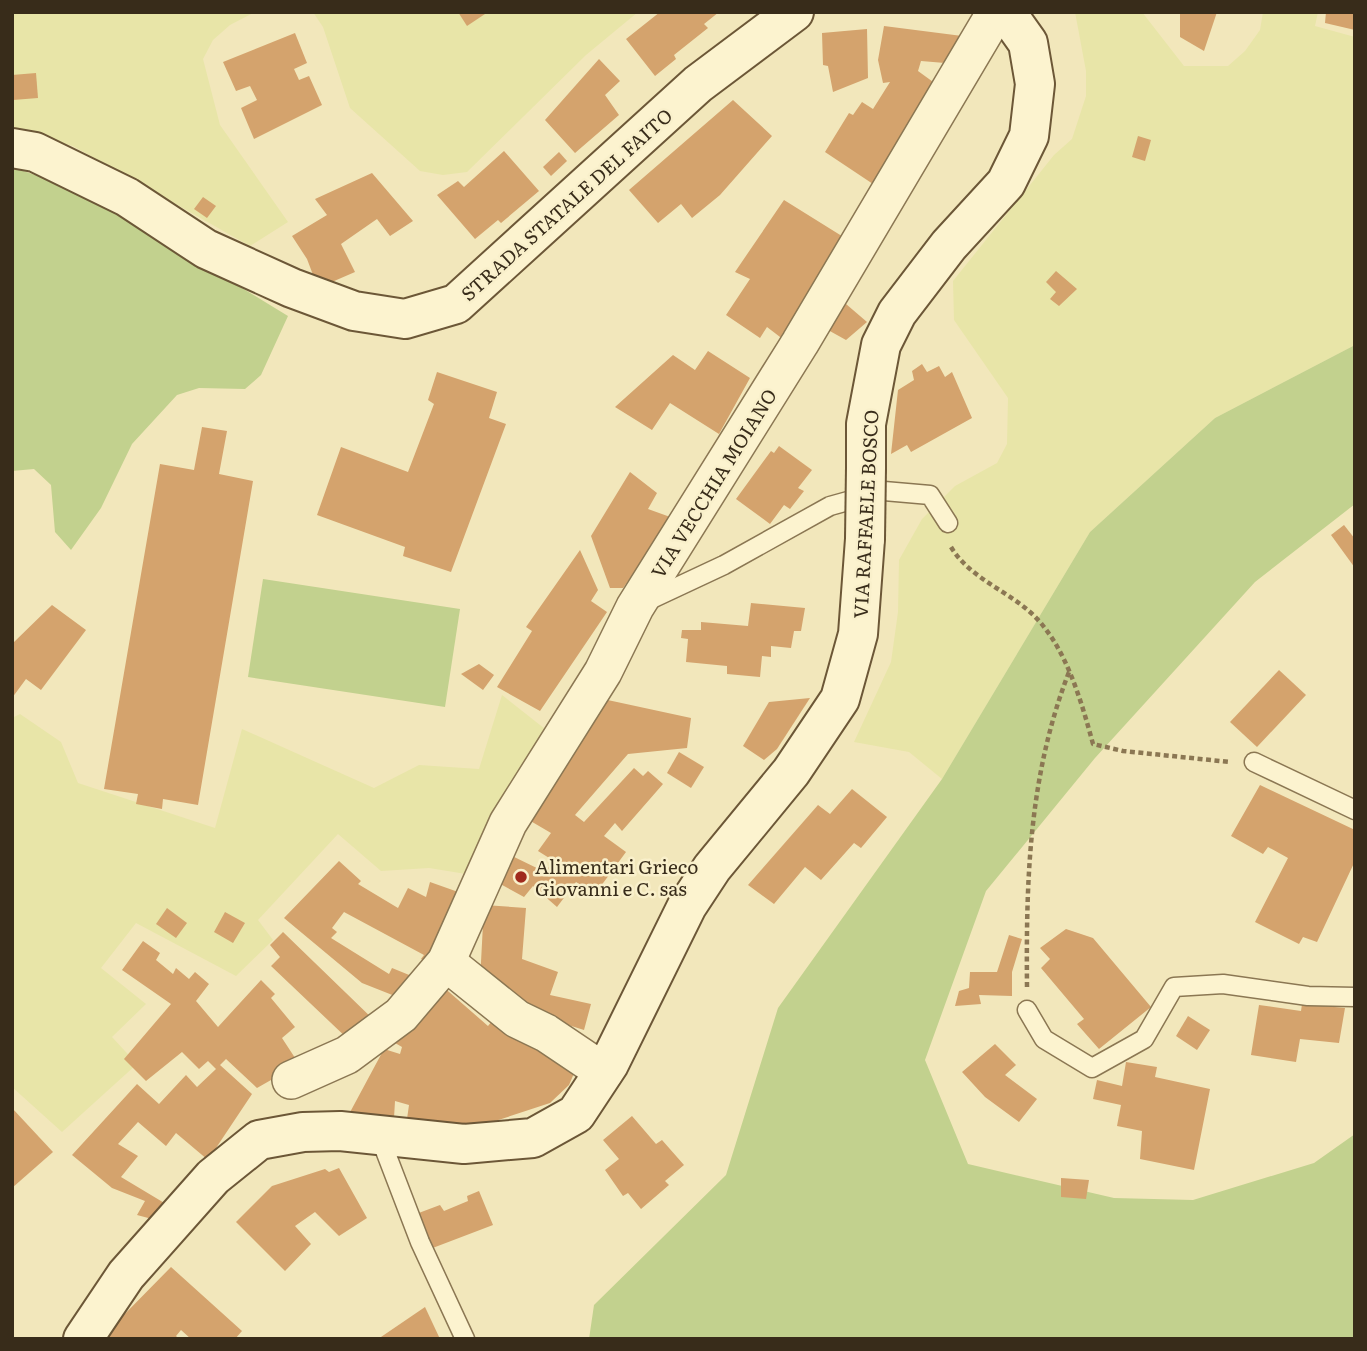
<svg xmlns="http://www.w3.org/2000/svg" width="1367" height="1351" font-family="Literata,serif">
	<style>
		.farmland { fill: #e8e5a8 }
		.green { fill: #c2d18e }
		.building { fill: #d4a36d }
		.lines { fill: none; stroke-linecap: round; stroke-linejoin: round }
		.lane-casing { stroke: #8b7753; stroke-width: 21 }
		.street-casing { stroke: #8b7753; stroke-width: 40 }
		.secondary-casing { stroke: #6c5737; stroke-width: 42 }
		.path { stroke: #8b7753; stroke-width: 4.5; stroke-dasharray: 5 3.5; stroke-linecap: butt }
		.lane { stroke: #fcf3cf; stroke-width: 18 }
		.street { stroke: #fcf3cf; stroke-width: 37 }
		.secondary { stroke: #fcf3cf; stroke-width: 38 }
		.secondary-bridge-casing { stroke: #6c5737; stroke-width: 42; stroke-linecap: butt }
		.secondary-bridge { stroke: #fcf3cf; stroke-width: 38 }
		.poi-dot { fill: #a02a1d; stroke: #f9f0cb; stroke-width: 2.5 }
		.labels { text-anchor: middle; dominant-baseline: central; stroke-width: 5; stroke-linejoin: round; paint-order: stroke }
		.street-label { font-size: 19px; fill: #382c1a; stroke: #f9f0cb }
		.poi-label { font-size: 19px; fill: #382c1a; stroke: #f9f0cb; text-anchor: start }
	</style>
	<rect width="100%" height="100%" fill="#f2e7bb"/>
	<g class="farmland">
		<polygon points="12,12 255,12 230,25 213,40 203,59 220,125 288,222 250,246 73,146 12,130"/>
		<polygon points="313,12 638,12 586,55 467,172 443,175 420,171 350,108 323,27"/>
		<polygon points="1075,12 1142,12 1184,66 1228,66 1245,51 1260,30 1263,12 1318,12 1315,26 1355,37 1355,345 1215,418 1090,532 942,779 909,752 854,742 891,662 898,612 899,560 922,519 955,486 997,463 1007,444 1008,398 954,320 953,281 1054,155 1072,139 1086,96 1086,71"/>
		<polygon points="502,695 545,729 466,874 429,868 381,871 338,834 258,920 273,940 236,976 136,923 101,968 146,1004 112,1037 137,1064 62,1132 12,1087 12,718 20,714 61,742 78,783 215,828 242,729 374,788 419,765 479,769"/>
	</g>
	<g class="green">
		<polygon points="12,167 84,192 288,316 261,375 245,389 199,388 177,395 132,444 101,508 71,550 55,532 51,485 34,469 12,471"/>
		<polygon points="1355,345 1355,504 1255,582 1095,758 986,891 925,1060 968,1164 1114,1198 1193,1200 1314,1163 1355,1134 1355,1339 589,1339 594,1305 726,1175 778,1008 942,779 1090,532 1215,418"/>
		<polygon points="263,579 460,609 445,707 248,677"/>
	</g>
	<g class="building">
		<polygon points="458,12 488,12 467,26"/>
		<polygon points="660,12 719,12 704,24 708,28 674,55 676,59 655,76 626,39"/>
		<polygon points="1180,12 1217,12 1204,51 1180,37"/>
		<polygon points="1326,12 1355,12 1355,30 1325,23"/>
		<polygon points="884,26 970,37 957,64 921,61 918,71 940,87 876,186 825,152 849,113 853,115 862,102 873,109 890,82 883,83 878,60"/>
		<polygon points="867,29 868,78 833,92 828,66 823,65 822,33"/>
		<polygon points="295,33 307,63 294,69 299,80 309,76 322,105 254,139 241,108 257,100 250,86 236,91 223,62"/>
		<polygon points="599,59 620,81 605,95 619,115 575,153 545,120"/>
		<polygon points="36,73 38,98 13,100 12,75"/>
		<polygon points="733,100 772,136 720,195 692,218 681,204 658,223 629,190"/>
		<polygon points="1138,136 1151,140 1145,161 1132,157"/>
		<polygon points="504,151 539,191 501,223 498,220 475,239 437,195 458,181 464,187"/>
		<polygon points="559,152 567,161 551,176 543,167"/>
		<polygon points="372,173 413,221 390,236 377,219 341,244 355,272 318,288 307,259 292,236 327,215 315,199"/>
		<polygon points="203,197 216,206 207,218 194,209"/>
		<polygon points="784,200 845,238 784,340 767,327 760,338 726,315 750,279 735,272"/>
		<polygon points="1056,271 1077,289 1059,306 1050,299 1056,292 1046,282"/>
		<polygon points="846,304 867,322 846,340 828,330"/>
		<polygon points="708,351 750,378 719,434 670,403 652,430 615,407 673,355 695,370"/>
		<polygon points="922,364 927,372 939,366 945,377 952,372 972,418 911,452 907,445 891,454 898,390 914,380 912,371"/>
		<polygon points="437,372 497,392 489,418 506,424 451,572 403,556 405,547 317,515 341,447 408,472 434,404 428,400"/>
		<polygon points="202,427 227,431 219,474 253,481 198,805 163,799 162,809 136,804 138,794 104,789 160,464 194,470"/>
		<polygon points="779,446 812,470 798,488 804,491 790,509 784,505 770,524 736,499 771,451 774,453"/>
		<polygon points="630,472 657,493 648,509 673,518 623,588 610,588 591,536"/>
		<polygon points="1344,525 1355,539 1355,568 1331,535"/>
		<polygon points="580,550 598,590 591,601 607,612 540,711 497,687 532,631 526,627"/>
		<polygon points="751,603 805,608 801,631 794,631 791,648 771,646 771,657 762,656 760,677 727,674 727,666 686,662 688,639 681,638 682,630 701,630 701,622 748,626"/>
		<polygon points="52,605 86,630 41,690 26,679 12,698 12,644"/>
		<polygon points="479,664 494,675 483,690 461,674"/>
		<polygon points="1279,670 1306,695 1257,747 1230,722"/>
		<polygon points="810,698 777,749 764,760 743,746 769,702"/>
		<polygon points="603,699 691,718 687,748 628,754 575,815 584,822 634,768 643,776 648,771 663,784 622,831 615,823 604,836 626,852 595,894 576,882 557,907 533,886 524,897 491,879 504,852 545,872 554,861 538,851 551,833 522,816"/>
		<polygon points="679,752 704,767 691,788 667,773"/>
		<polygon points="1260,785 1355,830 1355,861 1317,942 1303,937 1299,944 1255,922 1288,858 1268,847 1263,854 1231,836"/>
		<polygon points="852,789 887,817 861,848 854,843 821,880 805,867 774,904 748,885 818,805 830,814"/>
		<polygon points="339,861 361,881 358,884 398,908 408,888 426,897 430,882 461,893 429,963 421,959 424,955 344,912 332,928 337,932 331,938 389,974 392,968 419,979 410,1002 362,983 284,918"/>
		<polygon points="484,905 526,908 522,959 558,972 550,995 591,1004 584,1030 518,1009 480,981"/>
		<polygon points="167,908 187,923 176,938 156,924"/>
		<polygon points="225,912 245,923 233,943 214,932"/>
		<polygon points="1066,929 1093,938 1151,1007 1099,1049 1077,1024 1084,1019 1041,968 1050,959 1040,948"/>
		<polygon points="283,932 377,1023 350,1041 271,966 280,957 270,945"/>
		<polygon points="1009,935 1022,939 1012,972 1012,996 979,995 981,1004 955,1006 959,991 969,988 970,972 997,972"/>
		<polygon points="143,941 160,953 156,960 173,974 176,968 189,979 195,972 209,984 196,1001 218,1027 261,980 275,994 271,998 295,1027 282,1038 299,1064 257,1088 226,1059 220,1065 252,1094 208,1160 176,1133 166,1146 138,1122 118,1144 138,1156 121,1177 166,1204 152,1219 137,1215 145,1201 112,1188 72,1155 137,1084 159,1104 186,1075 197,1087 216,1069 208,1061 199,1069 182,1052 146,1081 124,1059 171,1004 122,970"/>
		<polygon points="441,985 488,1026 492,1021 575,1071 569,1085 550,1103 486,1124 463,1125 407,1119 409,1105 395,1101 394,1118 348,1116 384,1049 400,1054 402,1047 390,1040"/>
		<polygon points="1302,1004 1345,1008 1339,1043 1300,1039 1296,1062 1251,1055 1259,1005 1301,1011"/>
		<polygon points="1188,1016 1210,1030 1197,1050 1176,1036"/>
		<polygon points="995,1044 1016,1065 1005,1075 1037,1099 1019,1122 985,1097 962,1072"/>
		<polygon points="1126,1062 1157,1067 1155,1077 1210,1089 1194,1170 1140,1159 1142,1131 1117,1126 1121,1105 1093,1099 1097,1080 1122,1086"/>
		<polygon points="12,1108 53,1152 12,1188"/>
		<polygon points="632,1116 656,1144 662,1140 684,1165 665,1181 669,1185 641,1209 628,1193 623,1196 605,1170 619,1159 603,1140"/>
		<polygon points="339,1168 367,1218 339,1236 315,1212 295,1226 311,1244 285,1271 236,1222 272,1186 325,1169 329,1172"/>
		<polygon points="1061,1178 1089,1180 1086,1199 1061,1197"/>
		<polygon points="479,1191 493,1225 430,1249 416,1214 440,1205 444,1211 468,1201 467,1196"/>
		<polygon points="171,1267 242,1331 235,1339 191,1339 181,1330 176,1336 179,1339 96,1339 113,1326"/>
		<polygon points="425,1307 440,1339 378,1339"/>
	</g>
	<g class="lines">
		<g class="lane-casing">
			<g id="lane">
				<polyline points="645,602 724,565 830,506 884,491 930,495 948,523"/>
				<polyline points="1254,762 1355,810"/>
				<polyline points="1027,1010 1044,1039 1092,1068 1144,1039 1174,987 1223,984 1308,996 1355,997"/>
				<polyline points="379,1135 420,1242 465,1339"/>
			</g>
		</g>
		<g class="street-casing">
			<g id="street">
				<polyline points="446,962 517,1019 546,1033 604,1072"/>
				<polyline points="291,1080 347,1055 401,1015 446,962 508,823 603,672 635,607 800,343 996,12"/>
			</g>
		</g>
		<g class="secondary-casing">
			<g id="secondary">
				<polyline points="12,148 35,152 127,197 206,249 292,288 354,311 405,319 456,304 698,84 794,12"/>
				<polyline points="866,468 866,424 881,345 897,313 949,245 1006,183 1029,136 1035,84 1028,43 1006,12"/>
				<polyline points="83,1339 126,1275 213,1177 259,1140 303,1132 340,1131 464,1144 533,1138 576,1114 609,1064 687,906 712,868 791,772 840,699 858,634 865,539"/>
			</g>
		</g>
		<g class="path">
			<path d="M951 547C969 577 1004 589 1030 612 1065 643 1081 700 1093 744L1123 751 1230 762"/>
			<path d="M1027 987C1026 878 1029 775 1069 672"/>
		</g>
		<use href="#lane" class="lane"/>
		<use href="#street" class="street"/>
		<use href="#secondary" class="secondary"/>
		<g class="secondary-bridge-casing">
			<polyline id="secondary-bridge" points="865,539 866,468"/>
		</g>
		<use href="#secondary-bridge" class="secondary-bridge"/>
	</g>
	<circle class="poi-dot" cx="521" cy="877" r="7"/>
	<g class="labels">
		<g class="street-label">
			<text transform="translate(566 204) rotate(-42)">STRADA STATALE DEL FAITO</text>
			<text transform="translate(713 483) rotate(-58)">VIA VECCHIA MOIANO</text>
			<text transform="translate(865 514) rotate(-87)">VIA RAFFAELE BOSCO</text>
		</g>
		<g class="poi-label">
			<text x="535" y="866">Alimentari Grieco<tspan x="535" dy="22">Giovanni e C. sas</tspan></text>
		</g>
	</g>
	<rect width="1367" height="1351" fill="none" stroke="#382c1a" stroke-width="28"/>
</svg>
